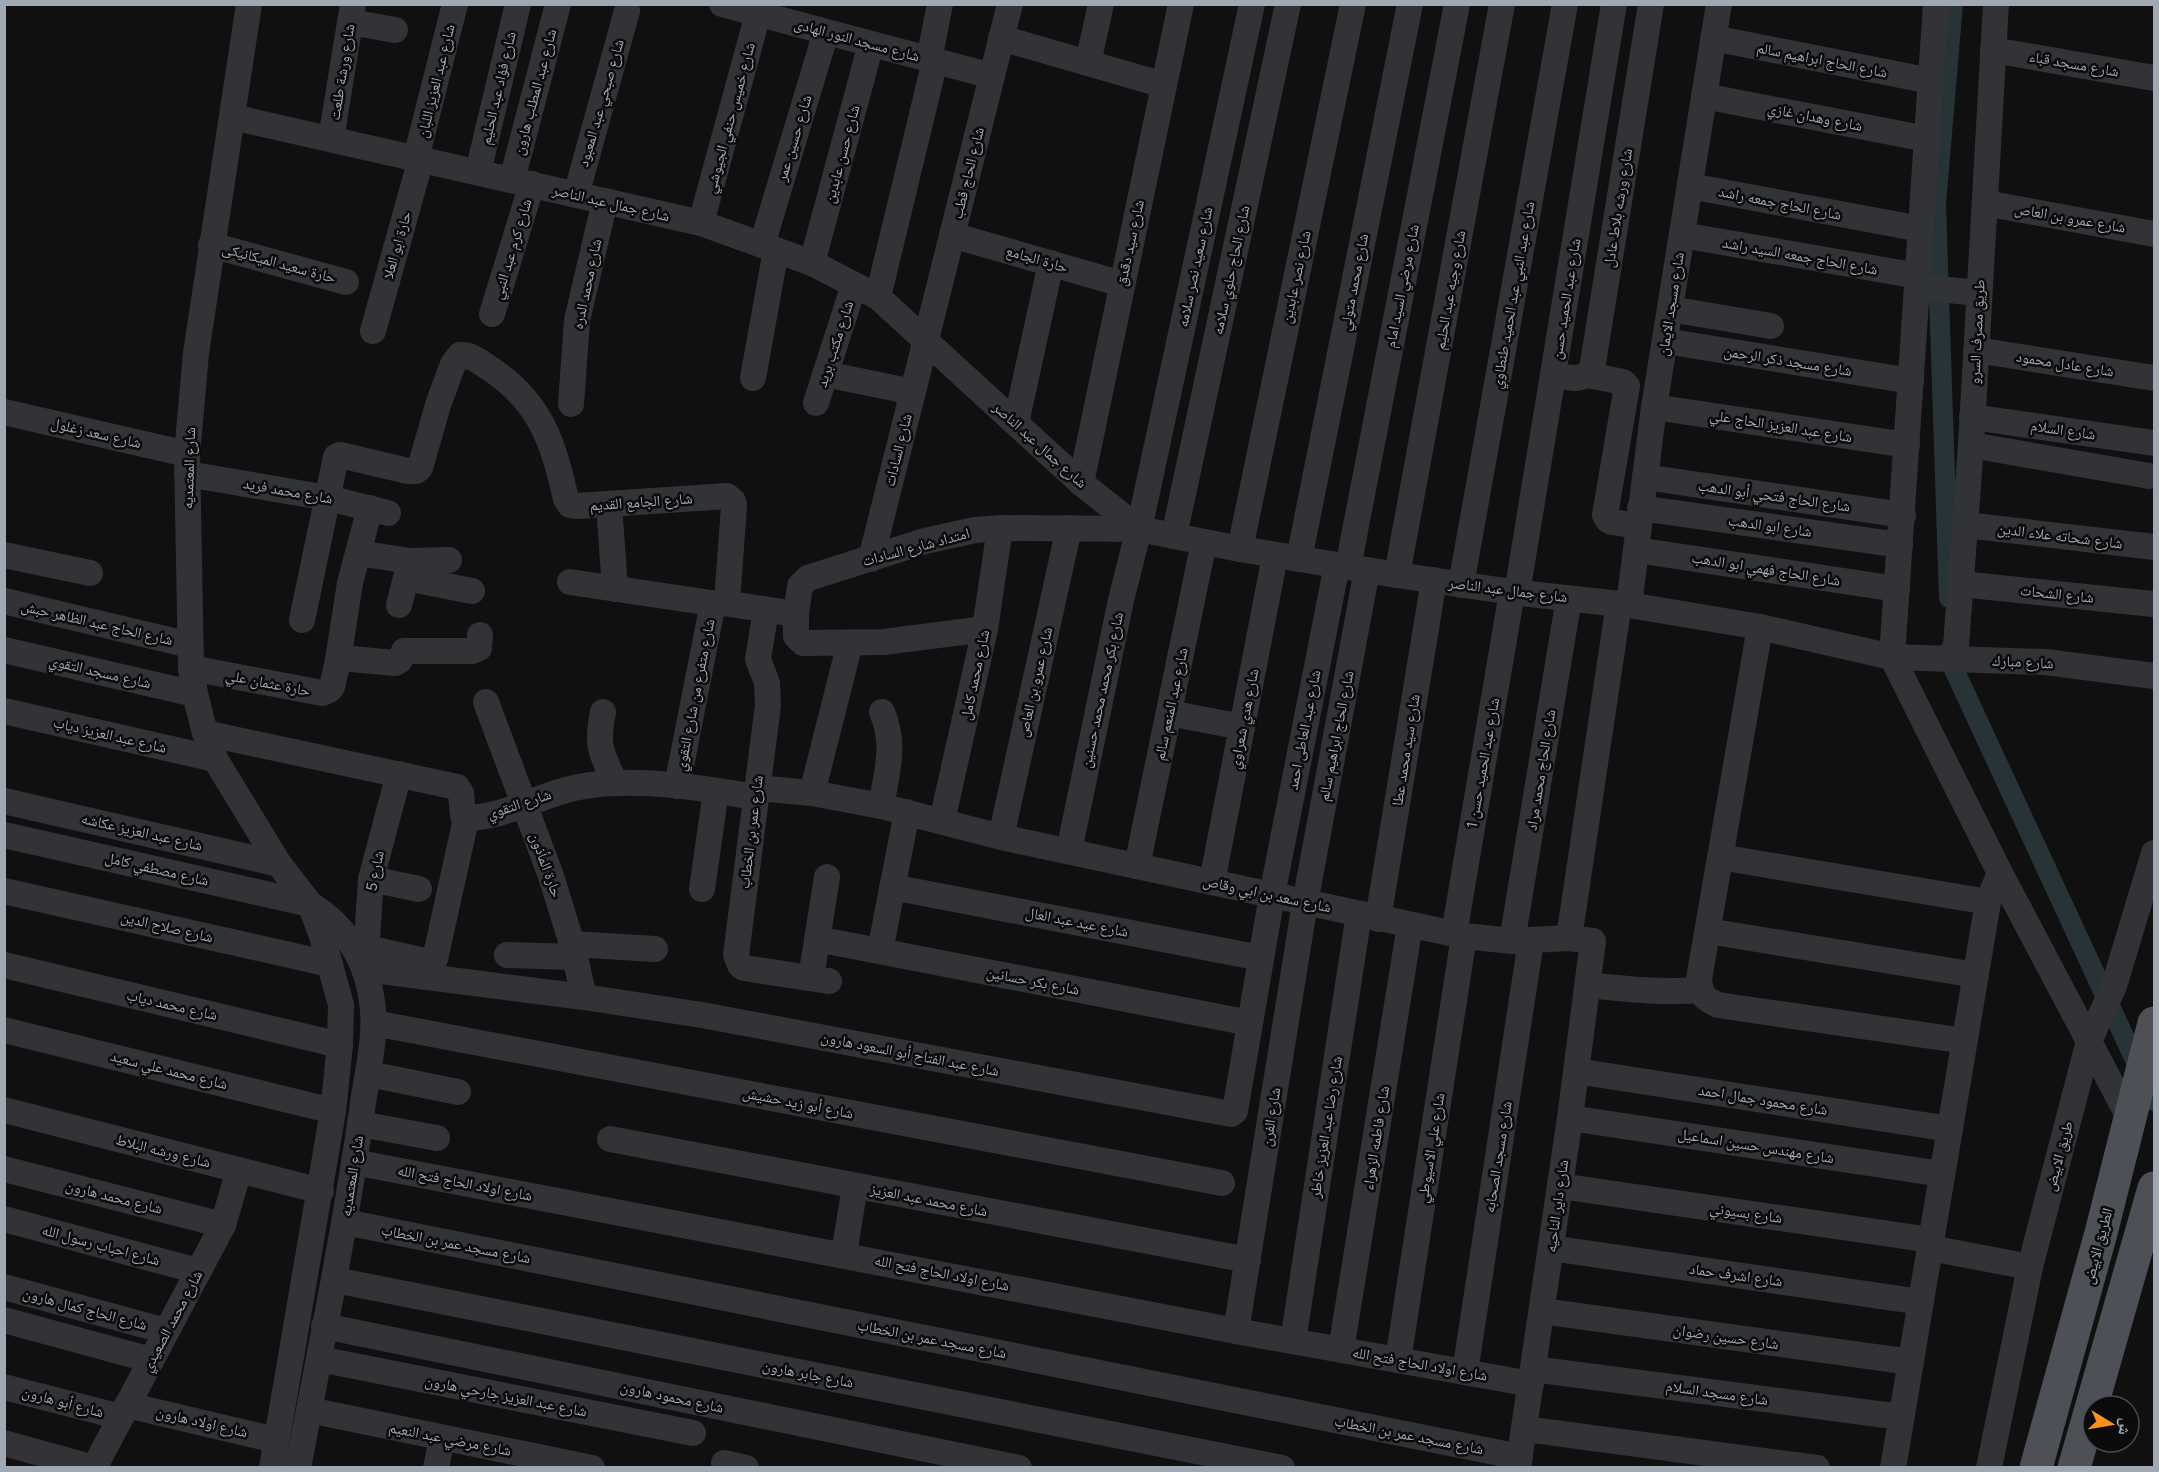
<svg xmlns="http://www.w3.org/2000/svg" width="2159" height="1472" font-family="Figtree,'Noto Naskh Arabic',sans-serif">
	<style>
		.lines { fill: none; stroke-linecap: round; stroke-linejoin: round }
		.canal { stroke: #283337; stroke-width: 20 }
		.minor { stroke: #313337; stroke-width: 26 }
		.major { stroke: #4d5056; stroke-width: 33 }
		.labels { text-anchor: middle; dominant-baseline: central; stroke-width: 5; stroke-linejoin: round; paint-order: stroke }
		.street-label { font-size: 15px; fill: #a0a9b3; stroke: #0b0b0c }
	</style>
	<rect width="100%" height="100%" fill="#101011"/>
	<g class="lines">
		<g class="canal">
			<polyline points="1949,598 1936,204 1953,4"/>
			<polyline points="1951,648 1952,665 2154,1101"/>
		</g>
		<g class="minor">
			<polyline points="249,4 196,353 187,454 191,668 195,694 205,733 215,759 279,864 310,904 322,936 341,1005 340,1045 333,1111 272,1468"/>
			<polyline points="722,4 992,76"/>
			<polyline points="350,22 395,30"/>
			<polyline points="1001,38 1164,85"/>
			<polyline points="1713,38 1931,81"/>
			<polyline points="1993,50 2154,78"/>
			<polyline points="929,60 940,4"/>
			<polyline points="1088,63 1101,4"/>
			<polyline points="1704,96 1927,139"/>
			<polyline points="232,117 701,223 812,263 878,297 1081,483 1139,529 1240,549 1397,575 1512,592 1629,605 1760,627 1892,657 2045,662 2154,676"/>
			<polyline points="331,139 353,4"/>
			<polyline points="416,158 455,4"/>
			<polyline points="478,172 518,4"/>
			<polyline points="512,180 558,4"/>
			<polyline points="1690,186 1921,229"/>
			<polyline points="576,195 627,11"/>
			<polyline points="1985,203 2154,234"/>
			<polyline points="701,223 758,14"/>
			<polyline points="952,235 1122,284"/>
			<polyline points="1682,235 1918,276"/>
			<polyline points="211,245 346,282"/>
			<polyline points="762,245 826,32"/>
			<polyline points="812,263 871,44"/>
			<polyline points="1917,287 1979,293"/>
			<polyline points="878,297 935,61"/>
			<polyline points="1670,309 1771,326"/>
			<polyline points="492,314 532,184"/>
			<polyline points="373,331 421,159"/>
			<polyline points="1665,341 1911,381"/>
			<polyline points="1976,350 2154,378"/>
			<polyline points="825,374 913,392"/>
			<path d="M1553 375C1568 377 1582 383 1592 369L1651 4"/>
			<polyline points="1588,375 1623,382 1627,386 1605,515 1608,520 1612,522 1638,526"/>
			<polyline points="753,378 776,250"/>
			<polyline points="816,403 854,285"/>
			<polyline points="571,404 577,320 605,201"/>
			<polyline points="1654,407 1907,445"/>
			<polyline points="4,412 187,454"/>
			<polyline points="1972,417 2154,443"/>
			<polyline points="1016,423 1051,263"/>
			<polyline points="1971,445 2149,476"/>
			<polyline points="187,474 328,498 388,513"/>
			<polyline points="1645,477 1903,515"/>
			<polyline points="1081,483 1181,4"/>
			<polyline points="609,504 615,589"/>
			<polyline points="1640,508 1900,545"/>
			<polyline points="1966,525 2154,547"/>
			<polyline points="1174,536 1288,4"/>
			<polyline points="1240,549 1353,4"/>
			<polyline points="1636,550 1897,589"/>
			<polyline points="358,553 410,561 449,560"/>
			<polyline points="4,555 90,573"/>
			<polyline points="871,559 1010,4"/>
			<polyline points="1299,559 1410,4"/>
			<polyline points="1348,567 1457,4"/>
			<polyline points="1397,575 1502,4"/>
			<polyline points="406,578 472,591"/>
			<polyline points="570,582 718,604 728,603"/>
			<polyline points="1961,584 2153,604"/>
			<polyline points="1461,585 1565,4"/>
			<polyline points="1517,593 1614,4"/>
			<polyline points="4,601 190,645"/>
			<polyline points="399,605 410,562"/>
			<polyline points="1629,605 1654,407 1719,4"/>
			<polyline points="766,610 758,659 767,683 768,705 736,955 740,965 744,968 829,981"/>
			<path d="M302 620 336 457 340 455 408 471H416L420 468 438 405 453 364 460 355C471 354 480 362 489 368 541 402 553 442 566 499L570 505 577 506 727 496 733 501 734 506 727 602 730 604 796 614"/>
			<path d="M1760 627 1699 979C1701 995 1703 998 1718 1005L1965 1041"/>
			<polyline points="985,629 884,642 803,643 796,636 796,614 800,586 808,578 925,541 975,530 1000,528 1139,529"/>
			<polyline points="4,650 195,694"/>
			<polyline points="1892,657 1936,4"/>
			<polyline points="1892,657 2000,873 2131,1121"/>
			<polyline points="1955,659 1971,445 1996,4"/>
			<polyline points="338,660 350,583 370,508"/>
			<polyline points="191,668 322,693 329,690 332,687 338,660 341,658 395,663 400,660 404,651 472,651 479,648 480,635"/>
			<polyline points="486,702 551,876 572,944 584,997"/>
			<polyline points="4,711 215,759"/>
			<path d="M603 712C596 748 601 751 615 783"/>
			<polyline points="1169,713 1242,727"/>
			<path d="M205 733 457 787 461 793 463 816 468 819C478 817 489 816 499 813 530 804 558 789 591 785 645 778 702 788 755 797"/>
			<polyline points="399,774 371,879 365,969 584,997 702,1015 1231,1114 1235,1111 1272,895 1337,565"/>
			<polyline points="677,786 713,603"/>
			<polyline points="757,788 812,793 881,806 1001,837 1464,936 1512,941 1569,938 1593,941 1570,1118 1518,1468"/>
			<polyline points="812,793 850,643"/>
			<polyline points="4,801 279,864"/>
			<path d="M881 806C887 772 896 745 882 712"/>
			<polyline points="942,821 985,629 1000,528"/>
			<path d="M4 835 310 904C344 925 364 955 371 995 378 1031 368 1068 363 1103 346 1225 321 1346 298 1468"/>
			<polyline points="1001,837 1069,528"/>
			<polyline points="1069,851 1121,600 1139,529 1252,4"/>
			<polyline points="1720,857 1988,902"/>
			<polyline points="1137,866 1204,542"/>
			<polyline points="371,879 419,889"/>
			<polyline points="1212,882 1275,556"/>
			<polyline points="892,887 1261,958"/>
			<polyline points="702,889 716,791"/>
			<polyline points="4,891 330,964"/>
			<polyline points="1378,919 1434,580"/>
			<polyline points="1708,931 1976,975"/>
			<polyline points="1454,934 1512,592"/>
			<polyline points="1569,938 1619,603"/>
			<polyline points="817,939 1250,1023"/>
			<polyline points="1512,941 1569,598"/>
			<polyline points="572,944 655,949"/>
			<polyline points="367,948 429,962 435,959 466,819"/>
			<polyline points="880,951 907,812"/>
			<polyline points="507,955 575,957"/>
			<polyline points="4,965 340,1045"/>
			<polyline points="811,978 827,877"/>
			<path d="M1588 985C1626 989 1662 993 1700 990"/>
			<polyline points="374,1023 1222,1183"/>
			<polyline points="4,1030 333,1111"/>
			<polyline points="1576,1071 1950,1129"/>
			<polyline points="369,1074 458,1092"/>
			<polyline points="4,1110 321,1191"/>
			<polyline points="1570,1118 1942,1174"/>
			<polyline points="360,1124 437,1138"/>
			<polyline points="610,1139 1248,1260"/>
			<polyline points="354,1162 1236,1331 1531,1384"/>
			<polyline points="4,1169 223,1225"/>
			<polyline points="1560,1186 1931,1240"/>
			<polyline points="4,1219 198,1271"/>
			<polyline points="345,1222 1520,1457"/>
			<polyline points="1551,1248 1921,1302"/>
			<polyline points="1930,1248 2030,1267"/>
			<polyline points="844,1254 855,1186"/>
			<polyline points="335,1280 1282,1468"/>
			<polyline points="4,1287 166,1331"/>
			<polyline points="1542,1311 1911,1362"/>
			<polyline points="4,1320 151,1360"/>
			<polyline points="324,1326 1019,1468"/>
			<polyline points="1236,1331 1305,903 1367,570"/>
			<polyline points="1293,1341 1359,914"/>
			<polyline points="1341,1350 1410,925"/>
			<polyline points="319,1359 693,1433"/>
			<polyline points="1398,1360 1464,936"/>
			<polyline points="1533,1369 1901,1417"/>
			<polyline points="1465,1372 1531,941"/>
			<polyline points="4,1387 121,1417"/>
			<polyline points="127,1405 276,1440"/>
			<polyline points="309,1410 592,1468"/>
			<polyline points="1524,1429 1817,1468"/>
			<polyline points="4,1443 94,1468"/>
			<polyline points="724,1463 746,1468"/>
			<polyline points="94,1468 223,1225 239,1170"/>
			<polyline points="436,1468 442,1438"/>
			<polyline points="1893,1468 1988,902 2000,873"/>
			<polyline points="1989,1468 2030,1267 2089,1041 2114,986 2154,853"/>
		</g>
		<g class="major">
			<polyline points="2036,1468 2101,1233 2154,1023"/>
			<polyline points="2074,1468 2154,1188"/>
		</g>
	</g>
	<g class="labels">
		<g class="street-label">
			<text transform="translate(857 40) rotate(15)">شارع مسجد النور الهادى</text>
			<text transform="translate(1822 60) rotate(11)">شارع الحاج ابراهيم سالم</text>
			<text transform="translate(2074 64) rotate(10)">شارع مسجد قباء</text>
			<text transform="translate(342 72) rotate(-81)">شارع ورشة طلعت</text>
			<text transform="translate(436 81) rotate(-76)">شارع عبد العزيز اللبان</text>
			<text transform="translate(498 88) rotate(-77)">شارع فؤاد عبد الحليم</text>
			<text transform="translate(535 92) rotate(-75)">شارع عبد المطلب هارون</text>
			<text transform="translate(601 103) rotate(-74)">شارع صبحي عبد المعبود</text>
			<text transform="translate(1815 117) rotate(11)">شارع وهدان غازي</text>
			<text transform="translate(730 118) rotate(-75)">شارع خميس حنفي الجيوشي</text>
			<text transform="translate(794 138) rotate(-73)">شارع حسين عمر</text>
			<text transform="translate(842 154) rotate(-75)">شارع حسن عابدين</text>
			<text transform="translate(968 173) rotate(-76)">شارع الحاج قطب</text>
			<text transform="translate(611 203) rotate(13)">شارع جمال عبد الناصر</text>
			<text transform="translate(1780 203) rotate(11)">شارع الحاج جمعه راشد</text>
			<text transform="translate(1618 208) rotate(-81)">شارع ورشه بلاط عادل</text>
			<text transform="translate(2070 218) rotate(10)">شارع عمرو بن العاص</text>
			<text transform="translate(1130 243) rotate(-78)">شارع سيد دقدق</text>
			<text transform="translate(397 245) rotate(-74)">حارة ابو العلا</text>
			<text transform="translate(512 249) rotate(-73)">شارع كرم عبد النبي</text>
			<text transform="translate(1800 256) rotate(10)">شارع الحاج جمعه السيد راشد</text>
			<text transform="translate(1037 259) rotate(16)">حارة الجامع</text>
			<text transform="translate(279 263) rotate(15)">حارة سعيد الميكانيكى</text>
			<text transform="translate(1195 267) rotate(-78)">شارع سعيد نصر سلامه</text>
			<text transform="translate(1231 270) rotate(-78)">شارع الحاج حلوي سلامه</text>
			<text transform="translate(1296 277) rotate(-78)">شارع نصر عابدين</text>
			<text transform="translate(1354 282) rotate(-79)">شارع محمد متولي</text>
			<text transform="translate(587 284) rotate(-78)">شارع محمد الدره</text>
			<text transform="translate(1402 286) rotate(-79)">شارع مرضي السيد امام</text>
			<text transform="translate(1450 290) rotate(-80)">شارع وجيه عبد الحليم</text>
			<text transform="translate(1513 295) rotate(-80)">شارع عبد النبي عبد الحميد طنطاوي</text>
			<text transform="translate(1566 299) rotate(-81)">شارع عبد الحميد حسن</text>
			<text transform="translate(1671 304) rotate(-81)">شارع مسجد الايمان</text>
			<text transform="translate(1977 332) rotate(-87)">طريق مصرف السرو</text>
			<text transform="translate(835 344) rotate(-72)">شارع مكتب بريد</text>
			<text transform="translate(1788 361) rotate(9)">شارع مسجد ذكر الرحمن</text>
			<text transform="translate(2065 364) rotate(9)">شارع عادل محمود</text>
			<text transform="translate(1781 426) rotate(9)">شارع عبد العزيز الحاج علي</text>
			<text transform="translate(2063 430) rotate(8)">شارع السلام</text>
			<text transform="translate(96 433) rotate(13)">شارع سعد زغلول</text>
			<text transform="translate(1040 445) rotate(42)">شارع جمال عبد الناصر</text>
			<text transform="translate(898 450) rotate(-76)">شارع السادات</text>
			<text transform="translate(189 468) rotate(-88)">شارع المعتمديه</text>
			<text transform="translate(288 491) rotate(10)">شارع محمد فريد</text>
			<text transform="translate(1774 496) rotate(8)">شارع الحاج فتحي أبو الدهب</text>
			<text transform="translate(641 502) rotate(-4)">شارع الجامع القديم</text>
			<text transform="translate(1770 526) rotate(8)">شارع ابو الدهب</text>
			<text transform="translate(2060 536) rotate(7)">شارع شحاته علاء الدين</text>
			<text transform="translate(916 547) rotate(-15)">امتداد شارع السادات</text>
			<text transform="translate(1766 569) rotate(9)">شارع الحاج فهمي ابو الدهب</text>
			<text transform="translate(1508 590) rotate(7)">شارع جمال عبد الناصر</text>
			<text transform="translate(2057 594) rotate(6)">شارع الشحات</text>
			<text transform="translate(97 623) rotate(13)">شارع الحاج عبد الظاهر حبش</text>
			<text transform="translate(2023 662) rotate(3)">شارع مبارك</text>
			<text transform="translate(100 672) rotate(13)">شارع مسجد التقوي</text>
			<text transform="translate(975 675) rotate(-78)">شارع محمد كامل</text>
			<text transform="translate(1035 682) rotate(-77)">شارع عمرو بن العاص</text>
			<text transform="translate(268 683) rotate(11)">حارة عثمان علي</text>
			<text transform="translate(1102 690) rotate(-78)">شارع بكر محمد محمد حسنين</text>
			<text transform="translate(695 695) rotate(-79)">شارع متفرع من شارع التقوي</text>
			<text transform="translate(1171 704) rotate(-78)">شارع عبد المنعم سالم</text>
			<text transform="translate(1244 719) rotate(-79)">شارع هدي شعراوي</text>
			<text transform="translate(1304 730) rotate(-79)">شارع عبد العاطى احمد</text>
			<text transform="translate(110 735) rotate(13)">شارع عبد العزيز دياب</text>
			<text transform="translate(1336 736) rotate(-79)">شارع الحاج ابراهيم سالم</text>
			<text transform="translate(1406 750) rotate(-81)">شارع سيد محمد عطا</text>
			<text transform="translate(1483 763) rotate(-80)">شارع عبد الحميد حسن 1</text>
			<text transform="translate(1541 770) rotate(-81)">شارع الحاج محمد مراد</text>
			<text transform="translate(519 804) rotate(-18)">شارع التقوي</text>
			<text transform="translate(142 832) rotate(13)">شارع عبد العزيز عكاشه</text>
			<text transform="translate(751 832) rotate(-83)">شارع عمر بن الخطاب</text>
			<text transform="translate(546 865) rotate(70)">حارة المأذون</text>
			<text transform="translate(157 869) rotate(13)">شارع مصطفي كامل</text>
			<text transform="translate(375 871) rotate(-79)">شارع 5</text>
			<text transform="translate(1267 894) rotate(12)">شارع سعد بن ابي وقاص</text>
			<text transform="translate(1077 922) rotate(11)">شارع عيد عبد العال</text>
			<text transform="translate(167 927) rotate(13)">شارع صلاح الدين</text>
			<text transform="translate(1033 981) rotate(11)">شارع بكر حسانين</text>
			<text transform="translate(172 1005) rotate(13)">شارع محمد دياب</text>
			<text transform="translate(910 1054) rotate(11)">شارع عبد الفتاح أبو السعود هارون</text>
			<text transform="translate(169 1070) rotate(14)">شارع محمد علي سعيد</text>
			<text transform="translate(1763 1100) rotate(9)">شارع محمود جمال احمد</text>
			<text transform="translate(798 1103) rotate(11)">شارع أبو زيد حشيش</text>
			<text transform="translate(1271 1117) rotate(-81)">شارع الفرن</text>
			<text transform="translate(1326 1127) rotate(-81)">شارع رضا عبد العزيز خاطر</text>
			<text transform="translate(1376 1138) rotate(-81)">شارع فاطمه الزهراء</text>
			<text transform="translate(1756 1146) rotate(9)">شارع مهندس حسين اسماعيل</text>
			<text transform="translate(1431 1148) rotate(-81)">شارع علي الاسيوطي</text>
			<text transform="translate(163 1151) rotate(14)">شارع ورشه البلاط</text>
			<text transform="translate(2059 1156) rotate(-75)">طريق الابيض</text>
			<text transform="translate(1498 1157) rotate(-81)">شارع مسجد الصحابه</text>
			<text transform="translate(352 1176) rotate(-81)">شارع المعتمديه</text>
			<text transform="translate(465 1183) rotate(11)">شارع اولاد الحاج فتح الله</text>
			<text transform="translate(114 1197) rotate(14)">شارع محمد هارون</text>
			<text transform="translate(929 1200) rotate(11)">شارع محمد عبد العزيز</text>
			<text transform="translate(1557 1206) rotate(-82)">شارع داير الناحيه</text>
			<text transform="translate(1746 1213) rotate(8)">شارع بسيوني</text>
			<text transform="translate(456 1244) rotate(11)">شارع مسجد عمر بن الخطاب</text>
			<text transform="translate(101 1245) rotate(15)">شارع احباب رسول الله</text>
			<text transform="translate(2098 1246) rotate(-75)">الطريق الابيض</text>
			<text transform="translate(942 1273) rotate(11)">شارع اولاد الحاج فتح الله</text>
			<text transform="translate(1736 1275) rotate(8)">شارع اشرف حماد</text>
			<text transform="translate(85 1309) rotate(15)">شارع الحاج كمال هارون</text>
			<text transform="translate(172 1321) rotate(-62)">شارع محمد الصعيدي</text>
			<text transform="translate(1726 1337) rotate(8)">شارع حسين رضوان</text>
			<text transform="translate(932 1339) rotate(11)">شارع مسجد عمر بن الخطاب</text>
			<text transform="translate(1420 1364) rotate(10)">شارع اولاد الحاج فتح الله</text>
			<text transform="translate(808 1374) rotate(11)">شارع جابر هارون</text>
			<text transform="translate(1717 1393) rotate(8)">شارع مسجد السلام</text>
			<text transform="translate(506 1396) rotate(11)">شارع عبد العزيز جارحي هارون</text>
			<text transform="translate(672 1397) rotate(12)">شارع محمود هارون</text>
			<text transform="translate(63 1402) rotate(15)">شارع أبو هارون</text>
			<text transform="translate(202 1422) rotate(13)">شارع اولاد هارون</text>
			<text transform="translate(1409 1435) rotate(11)">شارع مسجد عمر بن الخطاب</text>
			<text transform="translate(450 1439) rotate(11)">شارع مرضي عبد النعيم</text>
		</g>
	</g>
	<rect width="2159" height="1472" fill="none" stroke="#a0a9b3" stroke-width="12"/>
	<g transform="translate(2111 1424) rotate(101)"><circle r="28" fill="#0b0b0c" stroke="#474a4f" stroke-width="1.5"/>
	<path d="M0-4.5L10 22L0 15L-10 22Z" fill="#f89121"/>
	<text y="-9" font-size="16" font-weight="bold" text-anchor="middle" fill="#a0a9b3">ش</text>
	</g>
</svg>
